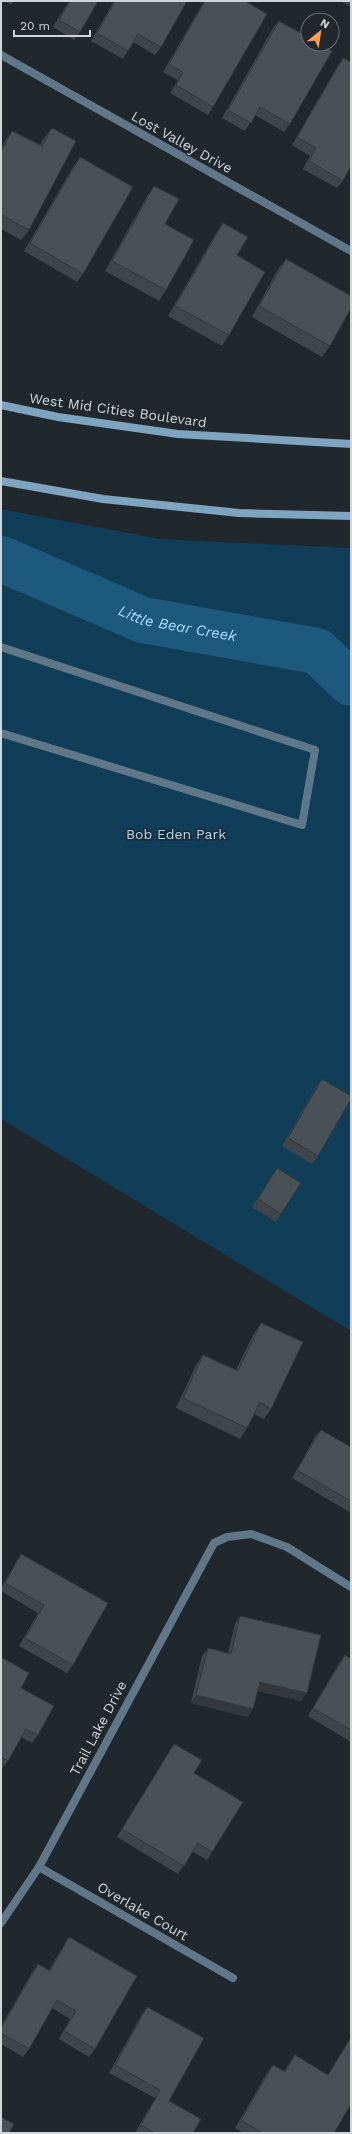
<svg xmlns="http://www.w3.org/2000/svg" width="352" height="2134" font-family="'Work Sans',sans-serif">
	<style>
		.green { fill: #103d57 }
		.lines { fill: none; stroke-linecap: round; stroke-linejoin: round }
		.river { stroke: #1c597d; stroke-width: 46 }
		.lane { stroke: #5f7788; stroke-width: 8 }
		.street { stroke: #5f7788; stroke-width: 8 }
		.secondary { stroke: #7ea4c0; stroke-width: 8 }
		.wall { fill: #3f454a }
		.shaded-wall { fill: #33383c }
		.building { fill: #495056; stroke: #33383c }
		.labels { text-anchor: middle; dominant-baseline: central; stroke-width: 3; stroke-linejoin: round; paint-order: stroke }
		.street-label { font-size: 14px; fill: #d0d5d8; stroke: #21282d }
		.park-label { font-size: 14px; fill: #a9dafc; stroke: #21282d }
		.water-label { font-size: 15px; font-style: italic; fill: #a9dafc; stroke: #21282d }
	</style>
	<rect width="100%" height="100%" fill="#21282d"/>
	<polygon class="green" points="1,509 160,539 351,548 351,1331 1,1119"/>
	<g class="lines">
		<path class="river" id="s1" d="M1 559 143 620 317 651 351 683"/>
		<polyline class="lane" points="1,647 315,750 302,825 1,733"/>
		<g class="street">
			<polyline points="1,55 351,251"/>
			<polyline points="39,1867 233,1978"/>
			<polyline points="1,1923 39,1867 214,1543 227,1537 251,1534 287,1547 351,1587"/>
		</g>
		<g class="secondary">
			<polyline points="1,405 58,417 178,434 351,444"/>
			<polyline points="1,481 103,499 239,513 351,516"/>
		</g>
	</g>
	<g class="wall">
		<polygon points="5,1 14,1 11,5"/>
		<polygon points="69,1 98,1 80,32 74,40 53,27"/>
		<polygon points="114,1 187,1 161,47 155,55 133,42 123,59 91,41"/>
		<polygon points="204,1 245,1 213,107 208,115 170,93 178,80 163,72"/>
		<polygon points="340,1 351,1 351,7"/>
		<polygon points="279,21 290,124 284,132 255,115 245,131 222,118 273,28"/>
		<polygon points="343,58 343,181 337,188 303,169 310,156 292,145 338,65"/>
		<polygon points="52,128 29,230 21,240 1,229 1,149 5,141 12,131 40,145 44,138"/>
		<polygon points="80,157 83,274 77,282 24,251 74,165"/>
		<polygon points="154,186 165,224 166,290 159,301 105,271 147,196"/>
		<polygon points="223,223 237,255 229,335 222,346 168,316 216,233"/>
		<polygon points="286,259 330,346 322,357 252,317 278,269"/>
		<polygon points="322,1079 318,1156 312,1164 282,1146 316,1087"/>
		<polygon points="277,1168 281,1214 276,1222 252,1207"/>
		<polygon points="261,1323 271,1409 264,1419 254,1414 247,1428 240,1439 176,1408 196,1365 203,1355 236,1370 254,1333"/>
		<polygon points="321,1430 351,1447 351,1513 292,1478 315,1437"/>
		<polygon points="21,1554 73,1665 67,1673 19,1646 38,1613 1,1591 1,1588 16,1562"/>
		<polygon points="240,1616 301,1701 258,1691 248,1717 191,1703 202,1656 208,1648 228,1653 235,1624"/>
		<polygon points="345,1655 351,1659 351,1742 308,1716 339,1663"/>
		<polygon points="1,1657 21,1688 38,1735 32,1743 21,1737 8,1761 2,1769 1,1768"/>
		<polygon points="174,1744 194,1773 212,1852 207,1860 193,1852 178,1874 117,1837 169,1752"/>
		<polygon points="69,1937 95,2049 89,2057 59,2039 70,2019 52,2008 29,2049 23,2057 1,2044 1,2026 32,1972 38,1964 49,1970 64,1945"/>
		<polygon points="147,2007 169,2101 193,2133 135,2133 155,2098 109,2073 142,2014"/>
		<polygon points="350,2039 334,2133 244,2133 235,2128 267,2073 273,2065 284,2071 295,2055 328,2075 345,2047"/>
	</g>
	<g class="shaded-wall">
		<polygon points="260,1682 307,1693 301,1701 254,1690"/>
		<polygon points="196,1695 253,1709 248,1717 191,1703"/>
	</g>
	<g class="building">
		<polygon points="70,1 98,1 80,32 59,20"/>
		<polygon points="115,1 187,1 161,47 138,34 128,51 97,33"/>
		<polygon points="205,1 245,1 267,14 213,107 176,85 183,72 169,64"/>
		<polygon points="279,21 308,37 308,44 320,44 332,51 290,124 260,107 251,123 228,110"/>
		<polygon points="343,58 351,62 351,166 343,181 309,161 316,148 297,137"/>
		<polygon points="52,128 76,141 29,230 1,215 1,152 12,131 42,146"/>
		<polygon points="80,157 133,187 83,274 30,243"/>
		<polygon points="154,186 179,199 165,224 194,240 166,290 112,261"/>
		<polygon points="223,223 248,237 237,255 265,272 229,335 175,306"/>
		<polygon points="286,259 351,296 351,308 330,346 259,306"/>
		<polygon points="322,1079 351,1096 351,1099 318,1156 288,1138"/>
		<polygon points="277,1168 301,1183 281,1214 258,1199"/>
		<polygon points="261,1323 303,1342 271,1409 260,1402 247,1428 183,1398 203,1355 238,1371"/>
		<polygon points="321,1430 351,1447 351,1501 297,1470"/>
		<polygon points="21,1554 108,1603 73,1665 25,1638 44,1605 5,1583"/>
		<polygon points="240,1616 321,1635 307,1693 260,1682 253,1709 196,1695 208,1648 231,1654"/>
		<polygon points="345,1655 351,1659 351,1730 313,1708"/>
		<polygon points="1,1657 29,1673 21,1688 54,1706 38,1735 26,1729 8,1761 1,1757"/>
		<polygon points="174,1744 202,1760 194,1773 243,1802 212,1852 198,1843 184,1866 122,1829"/>
		<polygon points="69,1937 137,1976 95,2049 64,2031 76,2011 57,2000 29,2049 1,2033 1,2028 38,1964 50,1971"/>
		<polygon points="147,2007 204,2038 169,2101 201,2119 193,2133 155,2133 141,2125 160,2090 115,2065"/>
		<polygon points="350,2039 351,2039 351,2104 334,2133 263,2133 241,2120 273,2065 285,2072 295,2055 328,2075"/>
		<polygon points="1,2117 14,2124 9,2133 1,2133"/>
	</g>
	<g class="labels">
		<g class="street-label">
			<text transform="translate(182 142) rotate(29)">Lost Valley Drive</text>
			<text transform="translate(118 410) rotate(8)">West Mid Cities Boulevard</text>
			<text transform="translate(98 1728) rotate(-62)">Trail Lake Drive</text>
			<text transform="translate(143 1911) rotate(30)">Overlake Court</text>
		</g>
		<g class="park-label">
			<text x="176" y="834">Bob Eden Park</text>
		</g>
		<g class="water-label">
			<text stroke="none"><textPath href="#s1" startOffset="189">Little Bear Creek</textPath></text>
		</g>
	</g>
	<rect width="352" height="2134" fill="none" stroke="#d0d5d8" stroke-width="4"/>
	<g transform="translate(320 32) rotate(30)"><circle r="19" fill="#21282d" stroke="#676d71"/>
	<path d="M0-3L7 15L0 10L-7 15Z" fill="#fa9f4f"/>
	<text y="-6" font-size="11" font-weight="bold" text-anchor="middle" fill="#d0d5d8">N</text>
	</g>
	<path d="M14 30v6h76v-6" fill="none" stroke="#d0d5d8" stroke-width="2"/>
	<text x="20" y="30" font-size="12" fill="#d0d5d8" stroke="#21282d" stroke-width="3" paint-order="stroke">20 m</text>
</svg>
